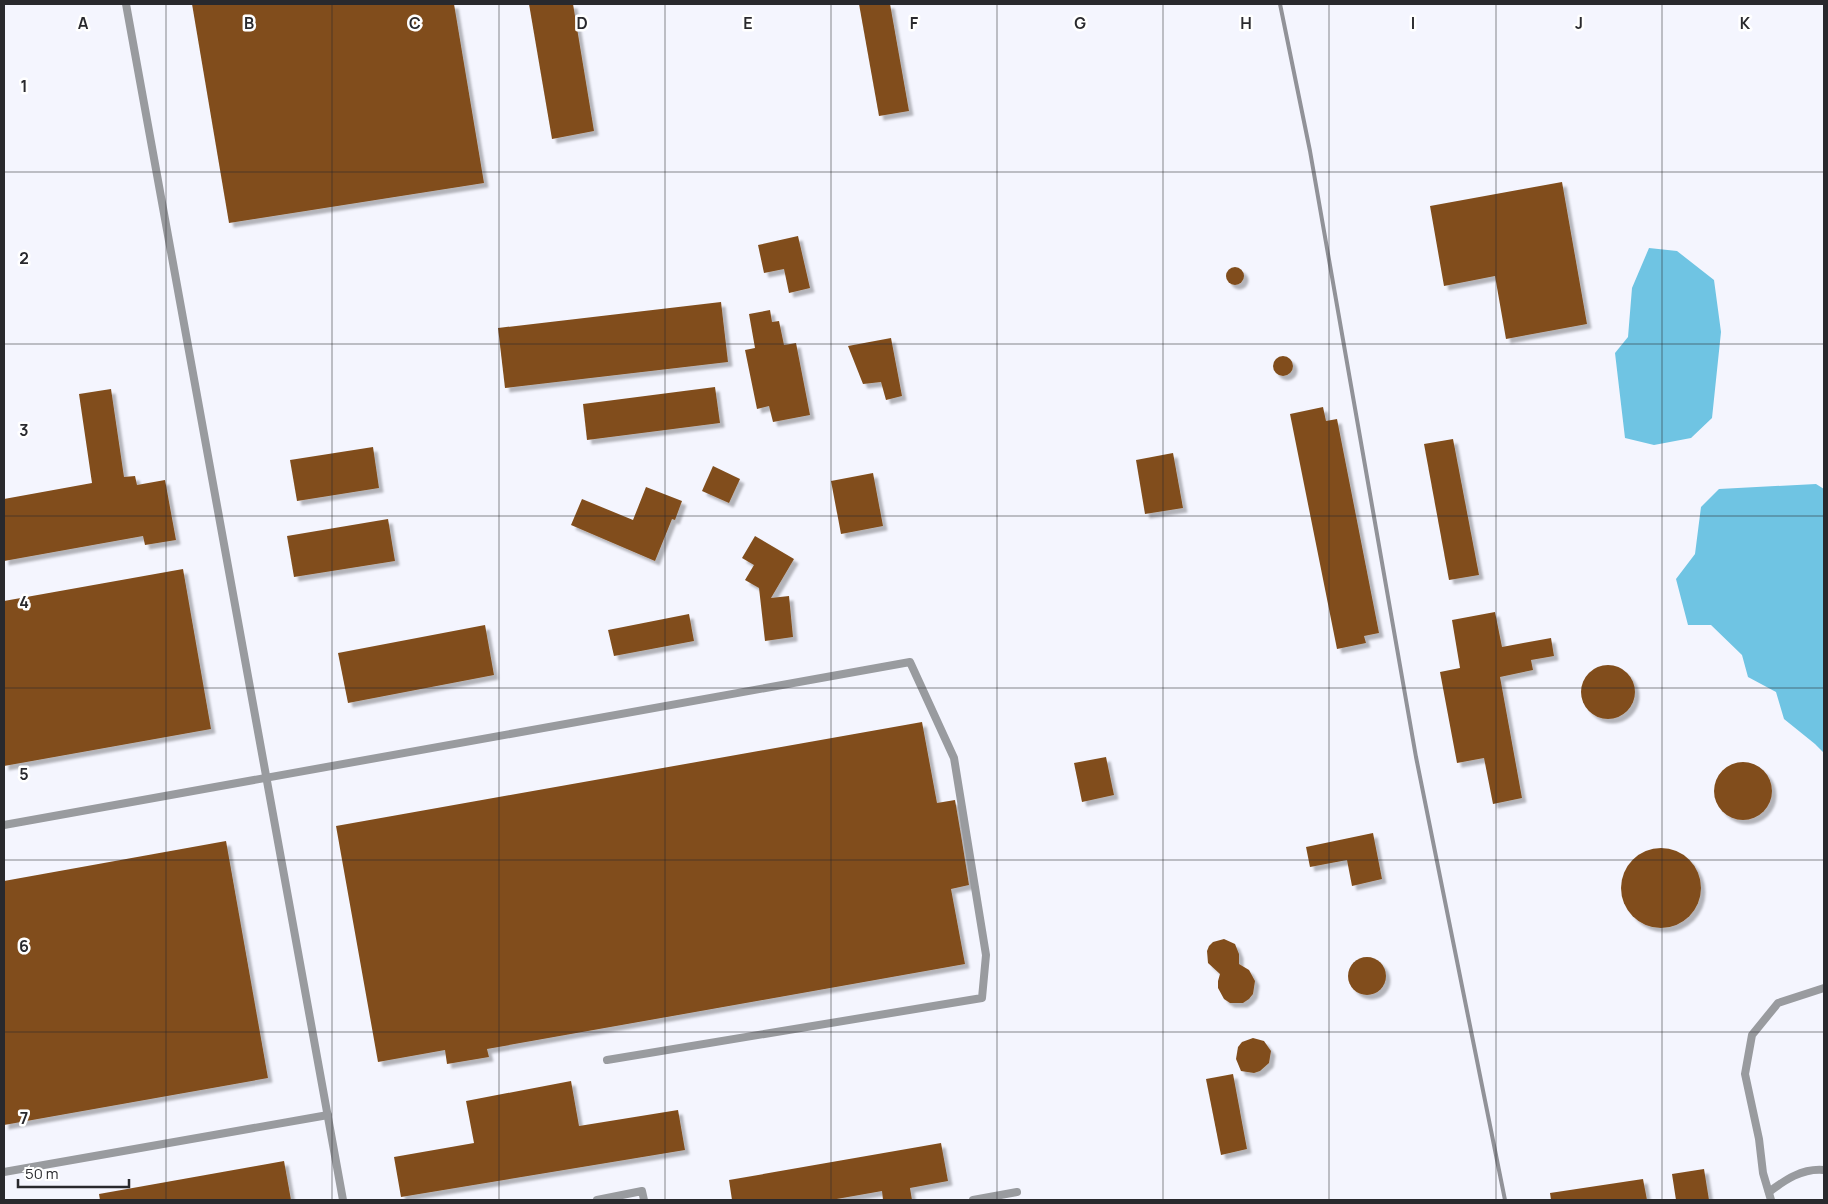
<svg xmlns="http://www.w3.org/2000/svg" width="1828" height="1204" font-family="Manrope,sans-serif">
	<style>
		.water { fill: #6fc4e3 }
		.building { fill: #814e1c; filter: url(#shadow) }
		.lines { fill: none; stroke-linecap: round; stroke-linejoin: round }
		.service { stroke: #999b9f; stroke-width: 8 }
		.rail { stroke: #919298; stroke-width: 4 }
		.grid { fill: none; stroke: #29292d; stroke-width: 1; stroke-opacity: 0.55 }
		.grid-label { font-size: 16px; text-anchor: middle; font-weight: bold; fill: #29292d; stroke: #fff; stroke-width: 5; stroke-linejoin: round; paint-order: stroke }
	</style>
	<defs>
		<filter id="shadow"><feDropShadow dx="4.5" dy="4.5" stdDeviation="1" flood-color="#0004"/></filter>
	</defs>
	<rect width="100%" height="100%" fill="#f4f5fe"/>
	<g class="water">
		<polygon points="1649,248 1677,251 1714,280 1721,332 1712,418 1691,438 1654,445 1625,438 1615,353 1628,337 1632,288"/>
		<polygon points="1816,484 1824,489 1824,753 1815,744 1784,719 1776,692 1748,677 1742,655 1711,625 1688,625 1676,579 1695,554 1701,507 1719,489"/>
	</g>
	<g class="building">
		<polygon points="192,4 454,4 484,183 229,223"/>
		<polygon points="529,4 573,4 594,131 552,139"/>
		<polygon points="859,4 890,4 909,111 879,116"/>
		<polygon points="1562,182 1587,324 1506,339 1495,276 1444,286 1430,206"/>
		<polygon points="798,236 810,288 789,293 784,269 764,273 758,245"/>
		<circle cx="1235" cy="276" r="9"/>
		<polygon points="721,302 728,362 505,388 498,328"/>
		<polygon points="770,310 772,322 779,321 784,345 796,343 810,415 773,422 769,406 757,409 745,350 755,348 749,314"/>
		<polygon points="891,338 902,396 886,400 881,382 863,384 848,346"/>
		<circle cx="1283" cy="366" r="10"/>
		<polygon points="715,387 720,423 587,440 583,404"/>
		<polygon points="111,389 124,477 135,476 137,485 165,480 176,540 145,545 143,536 4,561 4,499 92,483 79,394"/>
		<polygon points="1323,407 1326,421 1337,419 1379,633 1364,636 1366,643 1337,649 1290,414"/>
		<polygon points="1453,439 1479,575 1449,580 1424,444"/>
		<polygon points="373,447 379,488 297,501 290,460"/>
		<polygon points="1173,453 1183,508 1145,514 1136,460"/>
		<polygon points="713,466 740,479 729,503 702,491"/>
		<polygon points="873,473 883,526 841,534 831,481"/>
		<polygon points="646,487 682,501 675,520 672,519 655,561 571,525 582,499 633,520"/>
		<polygon points="388,519 395,561 294,577 287,536"/>
		<polygon points="755,536 794,559 771,598 789,596 793,637 765,641 759,588 745,580 754,565 742,558"/>
		<polygon points="183,569 211,729 4,766 4,601"/>
		<polygon points="1495,612 1502,647 1551,638 1554,656 1531,660 1533,670 1500,677 1522,798 1493,804 1484,758 1457,763 1440,672 1460,668 1452,620"/>
		<polygon points="689,614 694,641 614,656 608,630"/>
		<polygon points="485,625 494,675 348,703 338,653"/>
		<circle cx="1608" cy="692" r="27"/>
		<polygon points="922,722 937,803 955,800 961,835 969,885 951,889 965,964 487,1049 489,1057 447,1064 445,1050 378,1062 336,826"/>
		<polygon points="1106,757 1114,795 1082,802 1074,763"/>
		<circle cx="1743" cy="791" r="29"/>
		<polygon points="1373,833 1382,879 1352,886 1347,860 1310,867 1306,847"/>
		<polygon points="226,841 268,1078 4,1125 4,881"/>
		<circle cx="1661" cy="888" r="40"/>
		<polygon points="1224,939 1235,944 1239,954 1239,964 1249,970 1255,981 1253,994 1249,999 1243,1003 1230,1003 1224,999 1218,988 1218,981 1220,974 1208,963 1207,951 1209,946 1213,942"/>
		<circle cx="1367" cy="976" r="19"/>
		<polygon points="1253,1038 1264,1041 1271,1051 1269,1063 1260,1071 1254,1073 1241,1071 1236,1059 1238,1047 1242,1042"/>
		<polygon points="1233,1074 1247,1149 1221,1155 1206,1079"/>
		<polygon points="571,1081 579,1126 678,1110 685,1150 401,1197 394,1157 474,1143 466,1101"/>
		<polygon points="941,1143 948,1181 910,1188 912,1200 883,1200 882,1191 831,1200 732,1200 729,1180"/>
		<polygon points="284,1161 291,1200 100,1200 99,1194"/>
		<polygon points="1704,1169 1709,1200 1676,1200 1672,1174"/>
		<polygon points="1643,1179 1647,1200 1551,1200 1550,1193"/>
	</g>
	<g class="lines">
		<g class="service">
			<polyline points="126,4 343,1200"/>
			<polyline points="4,825 910,662 954,758 986,955 982,998 607,1060"/>
			<polyline points="4,1172 328,1115"/>
			<path d="M1769 1192C1785 1180 1802 1168 1824 1170"/>
			<polyline points="597,1200 642,1191 644,1200"/>
			<polyline points="973,1200 1017,1192"/>
			<polyline points="1771,1200 1763,1173 1759,1139 1745,1074 1752,1035 1778,1003 1824,988"/>
		</g>
		<polyline class="rail" points="1280,4 1310,151 1416,757 1505,1200"/>
	</g>
	<path class="grid" d="M166 4V1200M332 4V1200M499 4V1200M665 4V1200M831 4V1200M997 4V1200M1163 4V1200M1329 4V1200M1496 4V1200M1662 4V1200M4 172H1824M4 344H1824M4 516H1824M4 688H1824M4 860H1824M4 1032H1824"/>
	<g class="grid-label">
		<text x="83" y="29">A</text>
		<text x="249" y="29">B</text>
		<text x="415" y="29">C</text>
		<text x="582" y="29">D</text>
		<text x="748" y="29">E</text>
		<text x="914" y="29">F</text>
		<text x="1080" y="29">G</text>
		<text x="1246" y="29">H</text>
		<text x="1413" y="29">I</text>
		<text x="1579" y="29">J</text>
		<text x="1745" y="29">K</text>
		<text x="24" y="92">1</text>
		<text x="24" y="264">2</text>
		<text x="24" y="436">3</text>
		<text x="24" y="608">4</text>
		<text x="24" y="780">5</text>
		<text x="24" y="952">6</text>
		<text x="24" y="1124">7</text>
	</g>
	<rect width="1828" height="1204" fill="none" stroke="#29292d" stroke-width="10"/>
	<path d="M18 1179v8h111v-8" fill="none" stroke="#29292d" stroke-width="2.5"/>
	<text x="25" y="1179" font-size="15" fill="#29292d" stroke="#ffffff" stroke-width="4" paint-order="stroke">50 m</text>
</svg>
